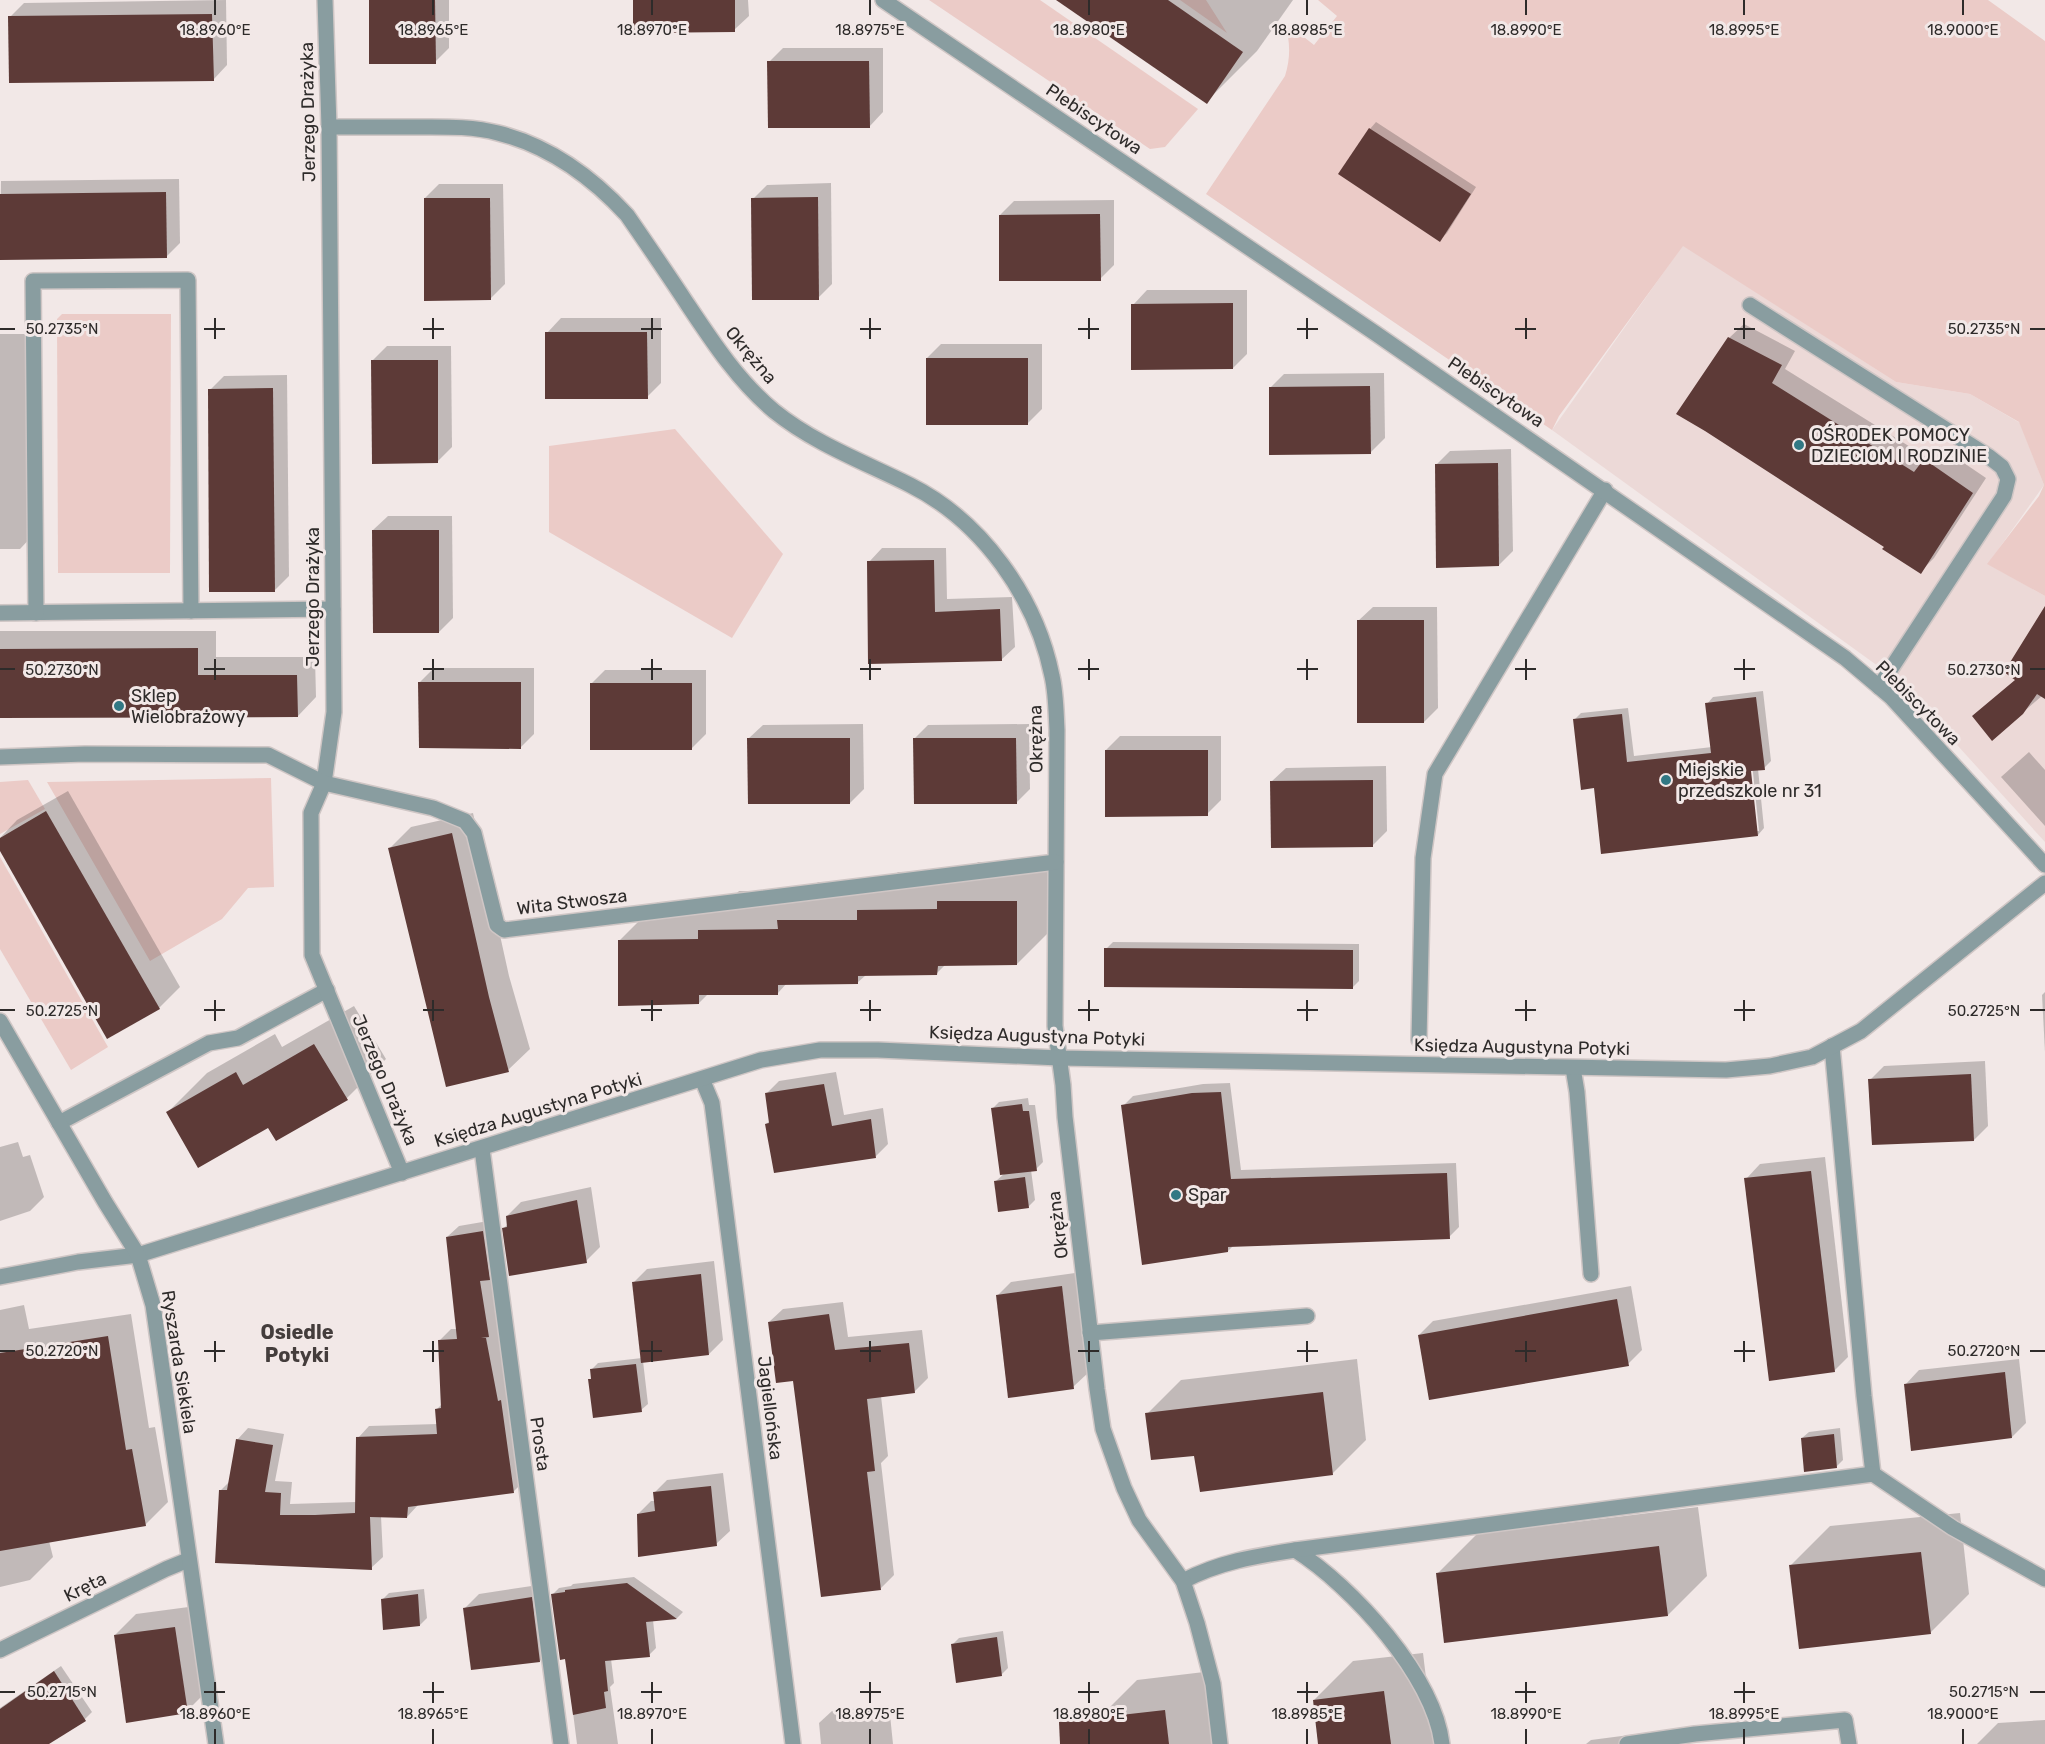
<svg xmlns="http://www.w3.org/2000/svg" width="2045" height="1744" font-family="Rubik,sans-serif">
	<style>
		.built { fill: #ecd9d7 }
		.green { fill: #ebcbc7 }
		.shadow { fill: #0003; fill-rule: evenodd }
		.building { fill: #5d3a37 }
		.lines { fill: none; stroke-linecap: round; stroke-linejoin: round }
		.service-casing { stroke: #cfc6c5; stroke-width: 18 }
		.minor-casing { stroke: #cfc6c5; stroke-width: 18 }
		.tertiary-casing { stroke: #cfc6c5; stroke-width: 18 }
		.service { stroke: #899da0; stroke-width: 15 }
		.minor { stroke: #899da0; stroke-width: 15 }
		.tertiary { stroke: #899da0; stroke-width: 15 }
		.ticks { fill: none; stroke: #2e2b2a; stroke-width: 2 }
		.poi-dot { fill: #317884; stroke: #f2e8e7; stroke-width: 2 }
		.labels { text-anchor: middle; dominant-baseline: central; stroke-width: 6; stroke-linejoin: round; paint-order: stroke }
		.street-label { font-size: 18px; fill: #2e2b2a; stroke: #f2e8e7 }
		.poi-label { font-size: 18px; fill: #2e2b2a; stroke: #f2e8e7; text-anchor: start }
		.neighbourhood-label { font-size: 20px; font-weight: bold; fill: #443d3c; stroke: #f2e8e7 }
		.ticks-label { font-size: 15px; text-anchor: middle; fill: #2e2b2a; stroke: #f2e8e7; stroke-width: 6; stroke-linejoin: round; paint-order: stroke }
	</style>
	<rect width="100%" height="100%" fill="#f2e8e7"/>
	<polygon class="built" points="1683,245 1896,382 1970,394 2020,423 2044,485 1988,564 2045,596 2045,842 1900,682 1552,430"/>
	<g class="green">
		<polygon points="929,0 1040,0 1198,109 1165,147 1150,149"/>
		<polygon points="1180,0 1206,0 1227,33"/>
		<path d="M1318 0H1988L2045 41V596L1987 564 2039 496 2044 485 2019 422 1970 394 1896 382 1683 246 1559 416 1552 430 1206 194 1285 76C1291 56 1290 42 1285 22L1314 45 1337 16Z"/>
		<polygon points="62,314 171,314 170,573 58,573 57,319"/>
		<polygon points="675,429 783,554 732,638 549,532 549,446"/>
		<polygon points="271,778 274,887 248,888 222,919 150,961 47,782"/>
		<polygon points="28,780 45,809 0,834 0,782"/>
		<polygon points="0,857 108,1047 71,1070 0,949"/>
	</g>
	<g class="shadow">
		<polygon points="226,0 227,65 213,80 10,17 24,3"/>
		<polygon points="371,0 449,0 449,48 435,62"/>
		<polygon points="634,0 748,0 749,16 734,30"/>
		<polygon points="1058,0 1293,0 1257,51 1206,102"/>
		<polygon points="783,48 883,48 883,112 869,127 769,62"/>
		<polygon points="1376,122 1476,187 1447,233 1440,240 1370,129"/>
		<polygon points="179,179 180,243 166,257 0,259 1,181"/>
		<polygon points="831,183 832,284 818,298 753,199 767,185"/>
		<polygon points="439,184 503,184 505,284 491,298 425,198"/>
		<polygon points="1114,200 1114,265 1100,279 1000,215 1014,201"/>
		<polygon points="1147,290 1247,290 1247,354 1233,368 1133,305"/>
		<polygon points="561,318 661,318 661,383 647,397 547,333"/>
		<polygon points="1744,324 1795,351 1785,369 1928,458 1939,446 1986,478 1934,558 1920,572 1886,547 1729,338"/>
		<polygon points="0,334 32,334 34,534 20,549 0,549"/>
		<polygon points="941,344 1042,344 1042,409 1028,423 927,358"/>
		<polygon points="387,346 451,346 452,447 438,461 373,360"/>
		<polygon points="1384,373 1385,438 1371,452 1270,388 1284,374"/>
		<polygon points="287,375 289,576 275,590 210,390 224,376"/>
		<polygon points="1511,449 1513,551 1499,565 1436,465 1450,451"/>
		<polygon points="388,516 452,516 453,618 439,632 373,530"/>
		<polygon points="882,548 946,548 947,599 1012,597 1015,647 1001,660 870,662 869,562"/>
		<polygon points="1373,607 1437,607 1438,708 1424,722 1358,621"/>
		<polygon points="2045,627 2045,696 2043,695 1992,739 2017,679"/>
		<polygon points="0,631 216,631 216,657 315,657 316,697 298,716 0,717"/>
		<polygon points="434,668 534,668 534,734 520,748 420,682"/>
		<polygon points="605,670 706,670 706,734 692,748 591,684"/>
		<path d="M1763 691 1771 761 1764 768 1758 769 1764 828 1758 835 1595 786 1574 720 1581 713 1628 708 1634 756 1712 747 1707 704 1713 697ZM1752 763 1759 831H1756L1749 764Z"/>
		<polygon points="863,724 864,789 850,803 748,739 763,725"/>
		<polygon points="1029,724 1030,789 1016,803 914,739 928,725"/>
		<polygon points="1120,736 1221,736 1221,800 1207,814 1106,750"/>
		<polygon points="2029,752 2045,770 2045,826 2001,777"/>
		<polygon points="1386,766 1387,831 1373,845 1271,782 1286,768"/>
		<polygon points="68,791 180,987 159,1008 0,848 0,838 17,820"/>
		<polygon points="473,813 509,976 530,1049 508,1070 390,848 411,827"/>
		<polygon points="978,862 1055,862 1056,925 1017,964 946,964 937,973 866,975 857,983 787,983 778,993 708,994 699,1003 619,941 658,902 729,901 739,891 809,891 818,882 888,881 898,872 969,871"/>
		<polygon points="1113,942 1359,944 1359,981 1352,988 1106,949"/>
		<polygon points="2045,992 2045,1052 2042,995"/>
		<polygon points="354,1006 386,1059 347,1098 269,1126 168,1112 207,1073 275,1034 282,1047"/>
		<polygon points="1985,1061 1988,1126 1974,1140 1870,1080 1884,1066"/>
		<polygon points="836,1072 844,1115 883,1108 888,1144 876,1156 766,1124 770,1121 766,1094 779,1081"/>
		<polygon points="1230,1083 1241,1170 1456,1163 1459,1227 1449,1237 1234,1245 1228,1251 1123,1106 1133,1096 1203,1084"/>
		<polygon points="1028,1098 1029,1105 1035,1105 1043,1162 1036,1169 1031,1170 1035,1200 1028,1207 996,1181 1005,1173 992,1109 999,1102"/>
		<polygon points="18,1142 23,1157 30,1155 44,1197 30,1211 0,1221 0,1147"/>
		<polygon points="1825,1157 1848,1357 1834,1371 1746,1179 1760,1164"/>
		<polygon points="591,1187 600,1247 586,1261 504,1228 508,1224 507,1216 521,1202"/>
		<polygon points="494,1220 500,1324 497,1327 525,1480 513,1492 418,1505 407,1517 381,1516 383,1557 371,1568 221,1490 230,1481 237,1440 248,1428 284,1434 275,1481 292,1482 290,1504 356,1502 358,1438 369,1426 438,1424 436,1410 442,1404 440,1340 451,1329 458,1329 447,1237 459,1226"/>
		<polygon points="714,1261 723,1340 709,1354 643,1361 648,1404 641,1410 589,1380 593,1377 592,1369 598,1363 642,1358 633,1283 647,1269"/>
		<polygon points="1075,1273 1088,1373 1073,1387 997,1296 1011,1282"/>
		<polygon points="1631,1286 1642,1350 1628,1364 1419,1335 1433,1321"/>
		<polygon points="843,1302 848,1337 922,1330 928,1378 914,1392 881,1396 888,1456 881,1463 894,1575 881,1588 769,1322 783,1309"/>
		<polygon points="24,1305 29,1329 131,1314 149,1428 155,1427 168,1502 145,1525 49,1541 53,1557 30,1580 0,1587 0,1310"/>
		<polygon points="1357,1359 1366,1440 1332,1474 1196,1454 1147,1414 1181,1380"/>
		<polygon points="2019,1359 2026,1423 2012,1437 1905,1385 1919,1370"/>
		<polygon points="1840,1428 1843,1460 1836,1467 1802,1438 1809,1432"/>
		<polygon points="723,1473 730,1531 716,1544 638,1514 651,1501 655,1501 654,1493 667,1480"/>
		<polygon points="1698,1507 1707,1576 1668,1615 1438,1573 1477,1534"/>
		<polygon points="1960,1513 1969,1594 1930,1633 1791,1565 1830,1526"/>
		<polygon points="634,1577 683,1612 677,1618 653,1620 656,1648 649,1655 611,1659 614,1683 610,1687 618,1744 577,1744 566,1658 553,1594 559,1588 571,1586 573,1584"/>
		<polygon points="545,1584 554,1647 540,1661 465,1608 479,1594"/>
		<polygon points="424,1589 427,1618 420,1625 382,1600 389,1593"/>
		<polygon points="196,1606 208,1690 187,1711 115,1635 136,1614"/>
		<polygon points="1003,1631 1008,1668 1001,1675 952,1645 959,1638"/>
		<polygon points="1423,1653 1434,1744 1320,1744 1314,1700 1353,1661"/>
		<polygon points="61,1666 92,1712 85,1719 46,1744 0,1744 0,1708"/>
		<polygon points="1204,1672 1212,1744 1101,1744 1098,1719 1137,1680"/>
		<polygon points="889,1705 893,1744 821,1744 819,1723 832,1711"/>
		<polygon points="2045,1720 2045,1744 1977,1744 1998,1723"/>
		<polygon points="1683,1728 1685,1744 1586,1744 1591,1740"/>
	</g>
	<g class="building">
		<polygon points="369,0 435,0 436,64 369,64"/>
		<polygon points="633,0 735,0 735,32 633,33"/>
		<polygon points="1056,0 1168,0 1243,52 1207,104"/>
		<polygon points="212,14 214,81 9,83 8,16"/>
		<polygon points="767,61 869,61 870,128 768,128"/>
		<polygon points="1369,128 1471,194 1440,242 1338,174"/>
		<polygon points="166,192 167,258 0,260 0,194"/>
		<polygon points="818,197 819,300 752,300 751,198"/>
		<polygon points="424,198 490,198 491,300 424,301"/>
		<polygon points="1100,214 1101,281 999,281 999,215"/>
		<polygon points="1233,303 1233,369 1131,370 1131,304"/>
		<polygon points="545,332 647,332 648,399 545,399"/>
		<polygon points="1728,337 1782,365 1772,383 1914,472 1924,459 1973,493 1921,574 1882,549 1884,547 1705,431 1676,414"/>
		<rect x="926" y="358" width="102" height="67"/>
		<polygon points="371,360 438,360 438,463 372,464"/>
		<polygon points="1370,386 1371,454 1269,455 1269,387"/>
		<polygon points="273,388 275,592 209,592 208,389"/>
		<polygon points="1498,463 1499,566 1436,568 1435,464"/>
		<polygon points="372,530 439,530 439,633 373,633"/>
		<polygon points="934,560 935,612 1000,609 1002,661 868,664 867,561"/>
		<polygon points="2045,606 2045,699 2037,694 2023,714 1992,741 1972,716 2015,680 2004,672"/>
		<rect x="1357" y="620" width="67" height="103"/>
		<polygon points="198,648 198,675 297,675 298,717 0,718 0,649"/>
		<polygon points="418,682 521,682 521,749 419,748"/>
		<rect x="590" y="683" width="102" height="67"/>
		<polygon points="1756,697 1765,770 1751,771 1758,836 1601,854 1594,788 1581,790 1573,719 1622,714 1627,762 1711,753 1705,703"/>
		<polygon points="747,738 850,738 850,804 748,804"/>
		<polygon points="913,738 1016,738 1017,804 914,804"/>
		<polygon points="1105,750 1208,750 1208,816 1105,817"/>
		<polygon points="1373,780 1373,847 1271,848 1270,781"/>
		<polygon points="46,811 160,1009 107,1039 0,851 0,838"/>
		<polygon points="452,833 489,997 509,1072 446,1087 388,848"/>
		<polygon points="937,901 1017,901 1017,965 938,966 937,975 858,976 858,984 778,985 778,995 699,995 699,1004 618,1006 618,940 698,939 698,930 778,929 777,920 857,920 857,910 937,909"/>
		<polygon points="1104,948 1353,950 1353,989 1104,987"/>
		<polygon points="314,1044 348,1100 276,1141 268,1128 198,1168 166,1112 236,1072 243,1085"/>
		<polygon points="1971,1074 1974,1141 1872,1145 1868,1079"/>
		<polygon points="824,1084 832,1126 871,1119 876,1158 774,1173 765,1124 769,1123 765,1093"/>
		<polygon points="1221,1092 1231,1179 1447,1173 1450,1239 1228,1247 1228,1252 1142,1265 1121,1105 1192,1093"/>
		<polygon points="1022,1104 1023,1111 1029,1111 1037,1171 1000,1175 991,1108"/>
		<polygon points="1811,1171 1835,1372 1769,1381 1744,1178"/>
		<polygon points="1025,1177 1029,1208 998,1212 994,1181"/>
		<polygon points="577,1200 587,1263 509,1276 502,1228 507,1227 506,1216"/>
		<polygon points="483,1231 490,1280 480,1281 489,1337 481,1338 486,1338 498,1401 501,1400 514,1493 408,1507 407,1518 370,1517 372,1570 215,1563 219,1490 227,1490 236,1439 273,1445 265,1492 281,1493 280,1515 315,1515 355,1513 356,1437 437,1434 435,1409 441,1408 438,1340 457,1339 446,1237"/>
		<polygon points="701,1274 709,1355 641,1363 632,1282"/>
		<polygon points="1062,1286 1074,1389 1008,1398 996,1295"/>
		<polygon points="1617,1299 1629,1366 1429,1400 1418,1335"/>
		<polygon points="829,1314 835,1350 909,1343 915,1393 867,1399 875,1471 867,1472 881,1590 821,1597 793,1381 776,1383 768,1322"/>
		<polygon points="108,1336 126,1450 132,1449 146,1526 0,1551 0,1353"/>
		<polygon points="636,1364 642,1412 593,1418 588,1379 591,1379 590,1369"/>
		<polygon points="2005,1372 2012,1438 1911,1451 1904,1384"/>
		<polygon points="1323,1392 1333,1475 1200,1492 1194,1456 1151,1460 1145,1413"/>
		<polygon points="1834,1434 1837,1468 1804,1472 1801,1438"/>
		<polygon points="711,1486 717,1546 638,1557 637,1514 655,1511 653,1492"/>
		<polygon points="1659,1546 1668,1616 1444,1643 1436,1573"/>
		<polygon points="1921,1552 1931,1634 1799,1649 1789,1565"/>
		<polygon points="627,1583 677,1619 646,1622 650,1657 605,1661 608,1691 604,1692 606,1708 573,1715 565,1659 560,1660 551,1594 565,1592 565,1590"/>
		<polygon points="418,1594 420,1626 383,1630 381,1599"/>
		<polygon points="532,1597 540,1662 471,1670 463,1608"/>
		<polygon points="175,1627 188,1713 126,1723 114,1635"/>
		<polygon points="997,1637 1002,1676 956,1683 951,1644"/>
		<polygon points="54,1671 86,1721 49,1744 0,1744 0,1709"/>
		<polygon points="1384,1691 1391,1744 1318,1744 1313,1700"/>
		<polygon points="1165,1710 1169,1744 1060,1744 1059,1722"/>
	</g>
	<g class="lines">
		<g class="service-casing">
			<g id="service">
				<polyline points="1750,305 1988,456 2002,467 2008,479 2004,496 1879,687"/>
				<polyline points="0,613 333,609"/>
				<polyline points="36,613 33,281 188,280 191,611"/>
				<polyline points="1419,1040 1423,858 1435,774 1605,490"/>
				<polyline points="1832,1046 1864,1396 1873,1474"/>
				<polyline points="59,1123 209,1043 238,1038 327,990"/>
				<path d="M1295 1550C1352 1586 1434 1676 1442 1744"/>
				<path d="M1183 1581C1219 1562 1256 1556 1295 1550L1873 1474 1953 1528 2045 1579"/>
				<polyline points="1627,1744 1695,1734 1845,1720 1849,1744"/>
			</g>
		</g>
		<g class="minor-casing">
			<g id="minor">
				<polyline points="325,0 329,127 334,712 324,783 311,813 312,955 402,1173"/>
				<polyline points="883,0 1375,333 1845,658 1891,697 2045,865"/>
				<path d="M329 127C358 127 387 127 416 127 443 127 472 126 498 133 550 146 591 176 627 215 647 244 667 273 686 302 712 341 738 381 774 411 815 444 864 462 910 485 982 521 1036 597 1052 676 1056 693 1056 712 1057 730L1055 1026 1063 1085 1065 1117 1097 1389 1103 1429 1124 1488 1139 1520 1183 1581 1197 1623 1213 1684 1220 1744"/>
				<polyline points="0,757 85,754 268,755 324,783 433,808 465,821 474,833 497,925 504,930 1056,862"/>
				<polyline points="1573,1068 1577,1092 1591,1274"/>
				<polyline points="702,1079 712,1103 793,1744"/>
				<polyline points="482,1149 561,1744"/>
				<polyline points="0,1277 78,1262 138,1255 761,1060 820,1050 878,1050 1059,1058 1726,1070 1770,1066 1812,1057 1861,1031 2045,883"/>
				<polyline points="1090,1333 1307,1316"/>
				<polyline points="0,1650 166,1569 188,1560"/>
			</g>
		</g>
		<g class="tertiary-casing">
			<polyline id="tertiary" points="0,1021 105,1202 138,1255 153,1305 216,1744"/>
		</g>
		<use href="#service" class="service"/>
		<use href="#minor" class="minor"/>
		<use href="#tertiary" class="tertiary"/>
	</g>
	<path class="ticks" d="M215 0V15M433 0V15M652 0V15M870 0V15M1089 0V15M1307 0V15M1526 0V15M1744 0V15M1963 0V15M215 318V339M433 318V339M652 318V339M870 318V339M1089 318V339M1307 318V339M1526 318V339M1744 318V339M0 329H15M204 329H225M423 329H444M641 329H662M860 329H881M1078 329H1099M1297 329H1318M1515 329H1536M1734 329H1755M2030 329H2045M215 659V680M433 659V680M652 659V680M870 659V680M1089 659V680M1307 659V680M1526 659V680M1744 659V680M0 669H15M204 669H225M423 669H444M641 669H662M860 669H881M1078 669H1099M1297 669H1318M1515 669H1536M1734 669H1755M2030 669H2045M215 1000V1021M433 1000V1021M652 1000V1021M870 1000V1021M1089 1000V1021M1307 1000V1021M1526 1000V1021M1744 1000V1021M0 1010H15M204 1010H225M423 1010H444M641 1010H662M860 1010H881M1078 1010H1099M1297 1010H1318M1515 1010H1536M1734 1010H1755M2030 1010H2045M215 1341V1362M433 1341V1362M652 1341V1362M870 1341V1362M1089 1341V1362M1307 1341V1362M1526 1341V1362M1744 1341V1362M0 1351H15M204 1351H225M423 1351H444M641 1351H662M860 1351H881M1078 1351H1099M1297 1351H1318M1515 1351H1536M1734 1351H1755M2030 1351H2045M215 1682V1703M433 1682V1703M652 1682V1703M870 1682V1703M1089 1682V1703M1307 1682V1703M1526 1682V1703M1744 1682V1703M0 1692H15M204 1692H225M423 1692H444M641 1692H662M860 1692H881M1078 1692H1099M1297 1692H1318M1515 1692H1536M1734 1692H1755M2030 1692H2045M215 1729V1744M433 1729V1744M652 1729V1744M870 1729V1744M1089 1729V1744M1307 1729V1744M1526 1729V1744M1744 1729V1744M1963 1729V1744"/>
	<g class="poi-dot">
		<circle cx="1799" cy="445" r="6"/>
		<circle cx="119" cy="706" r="6"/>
		<circle cx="1666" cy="780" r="6"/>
		<circle cx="1176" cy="1195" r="6"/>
	</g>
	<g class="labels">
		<g class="street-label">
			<text transform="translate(308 112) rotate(-91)">Jerzego Drażyka</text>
			<text transform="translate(1094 119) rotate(34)">Plebiscytowa</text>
			<text transform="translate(751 355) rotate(50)">Okrężna</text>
			<text transform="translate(1496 392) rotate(34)">Plebiscytowa</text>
			<text transform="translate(313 597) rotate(-90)">Jerzego Drażyka</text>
			<text transform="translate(1918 703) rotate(45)">Plebiscytowa</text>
			<text transform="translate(1036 739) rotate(-91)">Okrężna</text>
			<text transform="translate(572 902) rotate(-7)">Wita Stwosza</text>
			<text transform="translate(1037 1036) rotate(2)">Księdza Augustyna Potyki</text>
			<text transform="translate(1522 1047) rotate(1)">Księdza Augustyna Potyki</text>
			<text transform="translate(385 1080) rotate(67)">Jerzego Drażyka</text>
			<text transform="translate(538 1110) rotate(-17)">Księdza Augustyna Potyki</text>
			<text transform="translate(1058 1225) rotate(-97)">Okrężna</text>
			<text transform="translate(179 1362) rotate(81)">Ryszarda Siekiela</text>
			<text transform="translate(770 1408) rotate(83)">Jagiellońska</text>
			<text transform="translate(540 1444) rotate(82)">Prosta</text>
			<text transform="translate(85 1587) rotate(-26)">Kręta</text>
		</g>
		<g class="poi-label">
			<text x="1811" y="435">OŚRODEK POMOCY<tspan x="1811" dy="21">DZIECIOM I RODZINIE</tspan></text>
			<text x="131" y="696">Sklep<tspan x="131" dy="21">Wielobrażowy</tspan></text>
			<text x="1678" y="770">Miejskie<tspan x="1678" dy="21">przedszkole nr 31</tspan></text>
			<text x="1188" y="1195">Spar</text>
		</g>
		<g class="neighbourhood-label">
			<text x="297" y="1332">Osiedle<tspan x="297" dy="23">Potyki</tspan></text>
		</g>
	</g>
	<g class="ticks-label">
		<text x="215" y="35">18.8960°E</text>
		<text x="433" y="35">18.8965°E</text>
		<text x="652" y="35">18.8970°E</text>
		<text x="870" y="35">18.8975°E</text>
		<text x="1089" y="35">18.8980°E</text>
		<text x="1307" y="35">18.8985°E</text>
		<text x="1526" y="35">18.8990°E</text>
		<text x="1744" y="35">18.8995°E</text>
		<text x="1963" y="35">18.9000°E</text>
		<text x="62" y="334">50.2735°N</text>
		<text x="1984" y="334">50.2735°N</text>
		<text x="62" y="675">50.2730°N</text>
		<text x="1984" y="675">50.2730°N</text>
		<text x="62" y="1016">50.2725°N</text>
		<text x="1984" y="1016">50.2725°N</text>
		<text x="62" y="1356">50.2720°N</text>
		<text x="1984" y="1356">50.2720°N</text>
		<text x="62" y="1697">50.2715°N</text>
		<text x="1984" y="1697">50.2715°N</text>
		<text x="215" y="1719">18.8960°E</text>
		<text x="433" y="1719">18.8965°E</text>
		<text x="652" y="1719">18.8970°E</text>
		<text x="870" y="1719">18.8975°E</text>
		<text x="1089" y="1719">18.8980°E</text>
		<text x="1307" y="1719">18.8985°E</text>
		<text x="1526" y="1719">18.8990°E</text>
		<text x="1744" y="1719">18.8995°E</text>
		<text x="1963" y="1719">18.9000°E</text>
	</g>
</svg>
